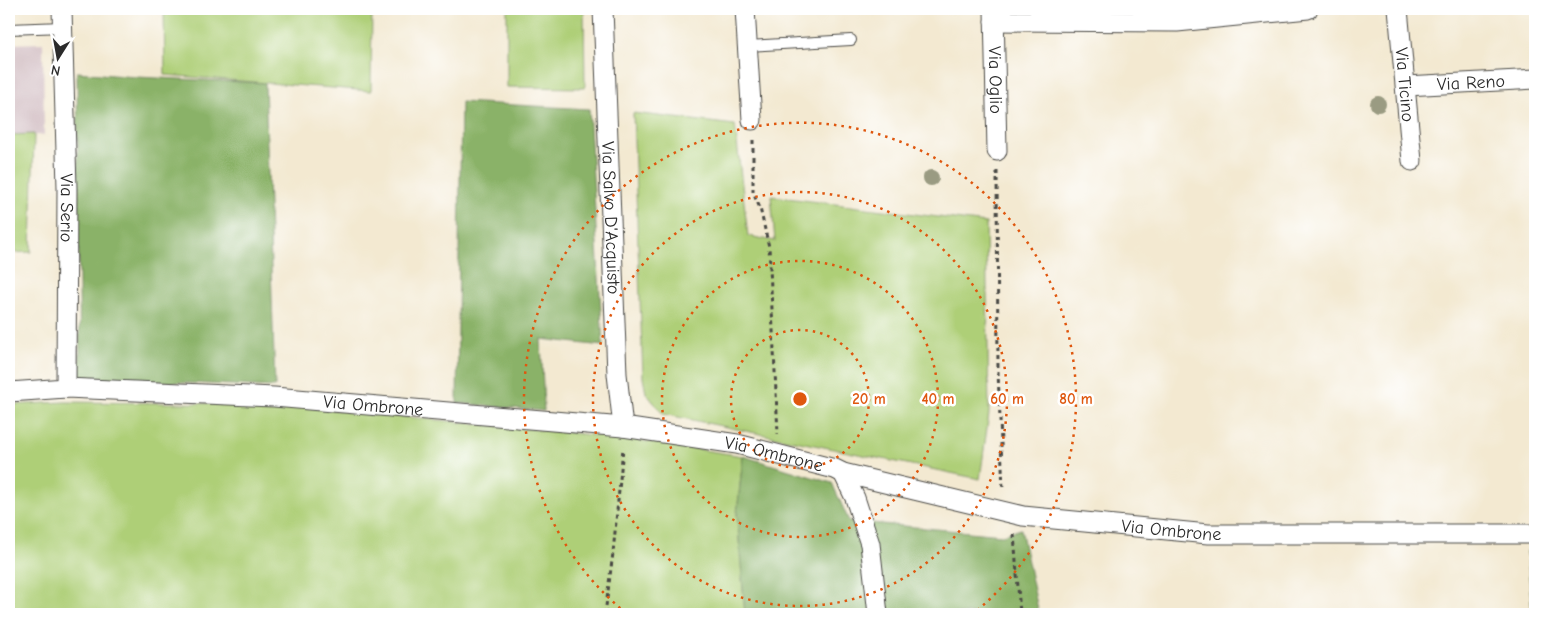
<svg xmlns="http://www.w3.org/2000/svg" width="1544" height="623" font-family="'Comic Neue',sans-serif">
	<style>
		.industrial { fill: #d2bec3 }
		.green { fill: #aecf77; stroke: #6c7d51 }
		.forest { fill: #8ab268; stroke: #5a6e4a }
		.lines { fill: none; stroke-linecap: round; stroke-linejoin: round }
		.service-casing { stroke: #494844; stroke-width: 12 }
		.minor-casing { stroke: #494844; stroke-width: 21 }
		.path { stroke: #494844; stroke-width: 3; stroke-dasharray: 4 4; stroke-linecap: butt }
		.service { stroke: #fff; stroke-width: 10 }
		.minor { stroke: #fff; stroke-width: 19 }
		.tree { fill: #9a9b82 }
		.ring { fill: none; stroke: #df570e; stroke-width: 2.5; stroke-dasharray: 2.5 5 }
		.labels { text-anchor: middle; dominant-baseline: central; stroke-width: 5; stroke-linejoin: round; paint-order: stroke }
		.street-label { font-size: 18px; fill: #2b2b2b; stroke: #fff }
		.centre { fill: #df570e; stroke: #fff; stroke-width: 2.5 }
		.ring-label { font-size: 15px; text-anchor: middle; font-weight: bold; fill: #df570e; stroke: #fff; stroke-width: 5; stroke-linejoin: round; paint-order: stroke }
	</style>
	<rect width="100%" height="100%" fill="#fff"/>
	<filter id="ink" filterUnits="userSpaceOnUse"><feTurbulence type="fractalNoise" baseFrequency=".02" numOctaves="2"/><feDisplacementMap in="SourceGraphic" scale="10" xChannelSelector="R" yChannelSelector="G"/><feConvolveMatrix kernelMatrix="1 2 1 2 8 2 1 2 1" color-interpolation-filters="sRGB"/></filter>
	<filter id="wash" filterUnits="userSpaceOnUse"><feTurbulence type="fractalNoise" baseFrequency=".0096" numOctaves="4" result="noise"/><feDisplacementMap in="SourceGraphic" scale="20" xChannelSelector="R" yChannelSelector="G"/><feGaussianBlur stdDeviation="1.12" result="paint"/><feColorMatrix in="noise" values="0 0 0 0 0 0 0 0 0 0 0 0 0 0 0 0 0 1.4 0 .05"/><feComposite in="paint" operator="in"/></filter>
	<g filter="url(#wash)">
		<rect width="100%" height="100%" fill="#f3e9d1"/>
		<polygon class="industrial" points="43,43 44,135 9,135 9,44"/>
		<g class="green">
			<polygon points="164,9 372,9 371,91 165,75"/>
			<polygon points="507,9 584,9 585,88 507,87"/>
			<polygon points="633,113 735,125 748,236 775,241 771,196 986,223 989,413 980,479 663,414 646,393 643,378"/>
			<polygon points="34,134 31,252 9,253 9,135"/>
			<polygon points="64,402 273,404 623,438 743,456 737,514 745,614 9,614 9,405"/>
		</g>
		<g class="forest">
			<polygon points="77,72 136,77 265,83 275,387 80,378"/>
			<polygon points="461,102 589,109 603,346 541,339 544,411 457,403"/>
			<polygon points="743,456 832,483 849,521 1002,535 1021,529 1039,614 745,614 737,514"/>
			<polygon points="1527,551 1535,551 1535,614 1532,614"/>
		</g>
	</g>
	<g filter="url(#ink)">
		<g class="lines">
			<g class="service-casing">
				<g id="service">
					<polyline points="9,29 63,27"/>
					<polyline points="747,46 851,40"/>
				</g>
			</g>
			<g class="minor-casing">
				<g id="minor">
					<path id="s1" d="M62 9 67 188 66 388"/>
					<path id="s2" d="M603 9 617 374 623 427"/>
					<polyline points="745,9 752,120"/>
					<path id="s3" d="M1398 9 1412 161"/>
					<path id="s4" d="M994 10 997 151"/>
					<polyline points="994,21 1177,22 1308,9"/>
					<path id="s5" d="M1406 86 1535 79"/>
					<path id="s6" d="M9 392 66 388 274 397 623 427 737 444 835 469 843 473 1023 516 1208 534H1535"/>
					<polyline points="843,473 855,498 870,544 878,614"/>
				</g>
			</g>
			<g class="path">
				<polyline points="753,140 753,193 760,208 769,247 778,434"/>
				<polyline points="997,171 998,372 1003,490"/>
				<polyline points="1014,534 1020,614"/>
				<polyline points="605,614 613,553 623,448"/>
			</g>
			<use href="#service" class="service"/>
			<use href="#minor" class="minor"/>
		</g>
		<g class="tree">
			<circle cx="1378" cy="104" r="8"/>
			<circle cx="931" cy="178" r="8"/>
		</g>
	</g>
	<g class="ring">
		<circle cx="800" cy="399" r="69"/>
		<circle cx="800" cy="399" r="138"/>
		<circle cx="800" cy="399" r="207"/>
		<path d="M626 613A276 276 0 1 1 974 613"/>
	</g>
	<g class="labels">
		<g class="street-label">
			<text stroke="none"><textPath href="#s4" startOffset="70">Via Oglio</textPath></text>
			<text stroke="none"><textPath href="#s5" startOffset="65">Via Reno</textPath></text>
			<text stroke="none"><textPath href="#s3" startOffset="76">Via Ticino</textPath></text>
			<text stroke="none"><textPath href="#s1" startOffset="199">Via Serio</textPath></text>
			<text stroke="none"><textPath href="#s2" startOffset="209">Via Salvo D'Acquisto</textPath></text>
			<text stroke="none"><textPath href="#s6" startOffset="365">Via Ombrone</textPath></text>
			<text stroke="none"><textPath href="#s6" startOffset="769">Via Ombrone</textPath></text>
			<text stroke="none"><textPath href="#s6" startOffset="1175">Via Ombrone</textPath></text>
		</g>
	</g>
	<circle cx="800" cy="399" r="8" class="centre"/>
	<g class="ring-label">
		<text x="869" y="404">20 m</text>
		<text x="938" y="404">40 m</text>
		<text x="1007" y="404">60 m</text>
		<text x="1076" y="404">80 m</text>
	</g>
	<rect width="1544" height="623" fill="none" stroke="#fff" stroke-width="30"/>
	<g transform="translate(58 58) rotate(191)" stroke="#ffffff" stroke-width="4" paint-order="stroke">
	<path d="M0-4L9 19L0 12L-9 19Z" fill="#2b2b2b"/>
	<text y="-8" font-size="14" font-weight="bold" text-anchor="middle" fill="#2b2b2b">N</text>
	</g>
</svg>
